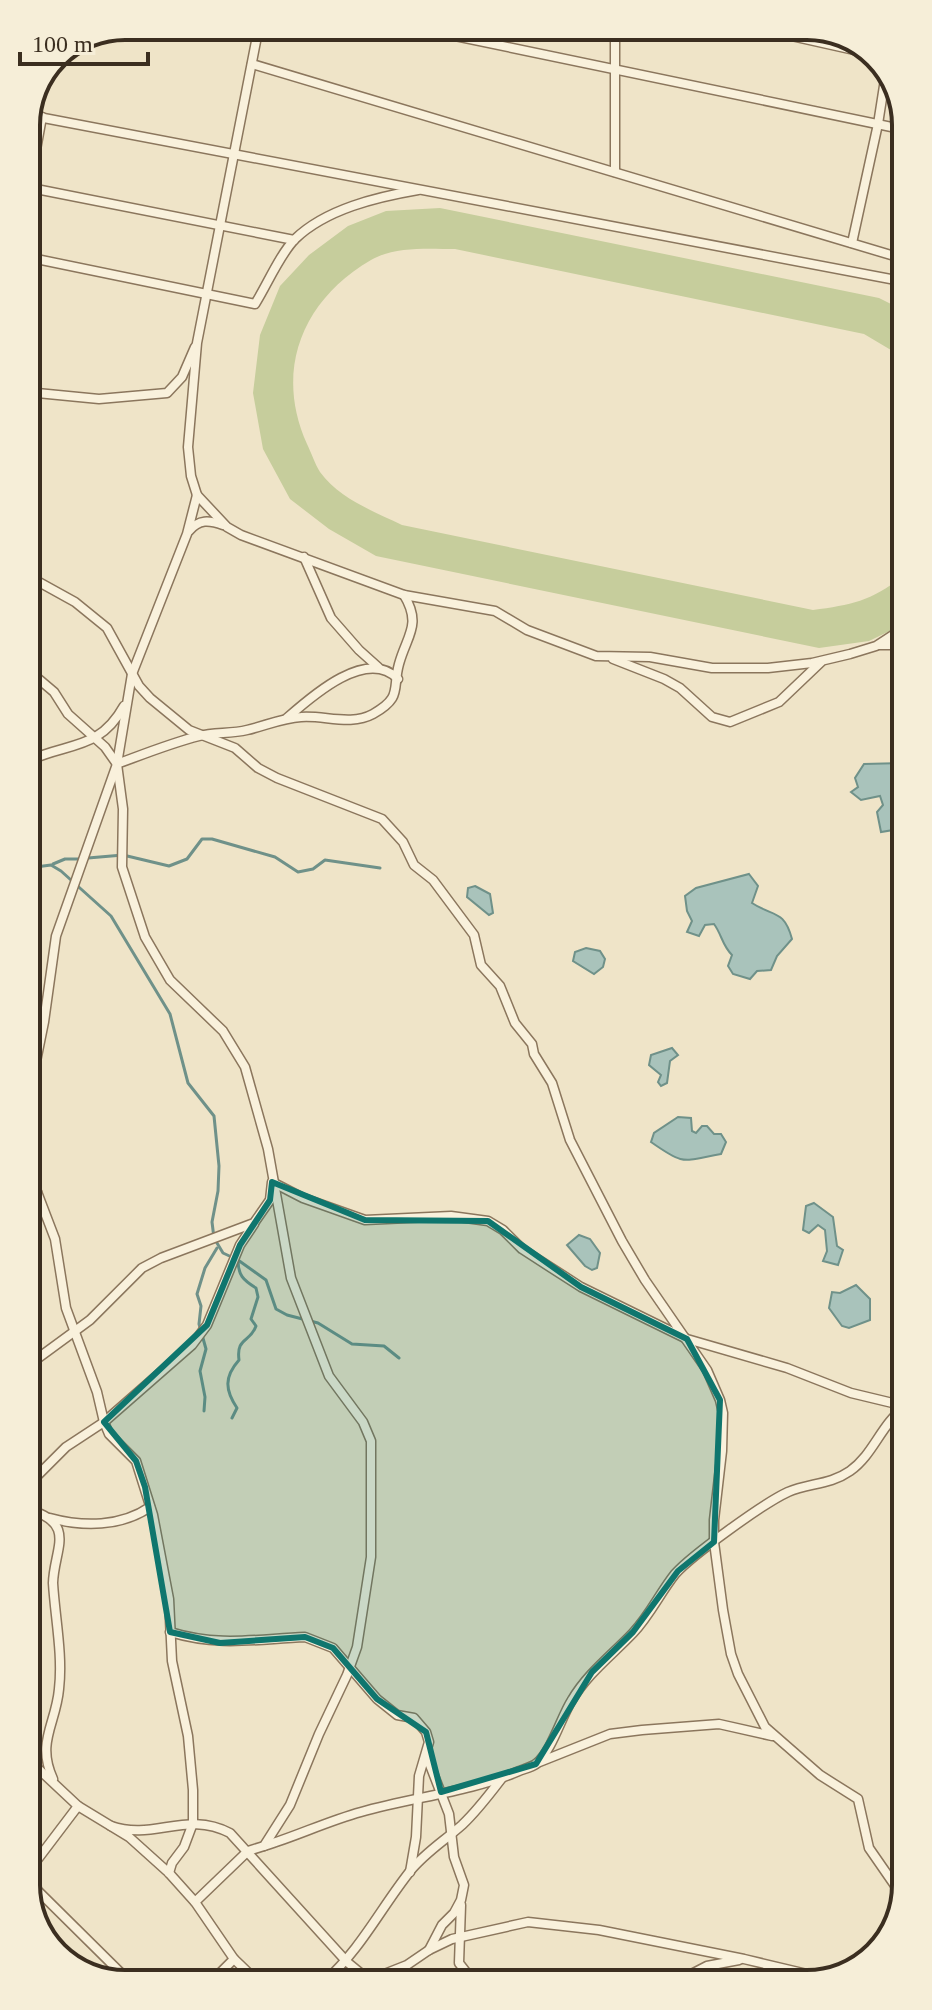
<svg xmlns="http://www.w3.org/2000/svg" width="932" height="2010" font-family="Georgia,serif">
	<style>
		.green { fill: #c6cd9c }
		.water { fill: #a9c3bb; stroke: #6f9189; stroke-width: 2 }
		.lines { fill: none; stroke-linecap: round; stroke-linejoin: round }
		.stream { stroke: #6f9189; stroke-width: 3 }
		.minor-casing { stroke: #8b765d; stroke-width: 11 }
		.minor { stroke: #f9f1dc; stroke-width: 8 }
		.marked { fill: #0f766e; fill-opacity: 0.2; stroke: #0f766e; stroke-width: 6; stroke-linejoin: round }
		.rim { fill: none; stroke: #3b2e20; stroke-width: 4 }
	</style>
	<rect width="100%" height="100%" fill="#efe4c8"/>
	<path class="green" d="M440 208 879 298 901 309V356L864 334 455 249C428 249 395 246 371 260 302 300 274 371 307 444 311 452 315 464 320 472 340 499 373 511 402 525L813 610C851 605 871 601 902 577V625L869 641 819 648 376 556 329 529 290 499 263 449 253 393 260 335 280 286 309 255 348 226 386 211Z"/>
	<g class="water">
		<polygon points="903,763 903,819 898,820 893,830 881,832 877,812 883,805 880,796 861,800 851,792 858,787 855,778 864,764"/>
		<path d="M749 874 758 886 752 903C773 917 784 909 792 939L777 956 771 970 757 971 750 979 733 974 728 966 732 955C722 945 722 935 714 924L705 925 699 936 687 932 692 921 687 911 685 896 696 888Z"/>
		<polygon points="475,886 490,894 493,913 489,915 467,897 468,888"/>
		<polygon points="586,948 600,951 605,959 603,967 594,974 573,961 575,952"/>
		<polygon points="672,1048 678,1055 670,1061 667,1083 661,1086 658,1082 661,1075 649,1065 651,1055"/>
		<path d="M678 1117 691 1118 692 1131 696 1133 702 1126H707L714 1134H721L726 1142 721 1154C682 1161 685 1166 651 1142L654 1133Z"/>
		<polygon points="814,1203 833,1217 837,1246 843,1250 838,1265 823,1261 827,1251 825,1230 818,1225 809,1233 803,1230 806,1206"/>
		<polygon points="579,1235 590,1239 600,1253 597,1268 592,1270 585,1266 567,1245"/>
		<polygon points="856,1285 870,1299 870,1320 849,1328 842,1326 829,1308 832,1292 840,1293"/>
	</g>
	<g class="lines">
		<g class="stream">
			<polyline points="88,858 123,855 169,866 187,859 202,839 212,839 275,857 298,872 313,869 325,860 380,868"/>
			<polyline points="53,864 65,859 80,859"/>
			<path d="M28 868 51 865 61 871 111 916 170 1014 188 1083 214 1116 219 1166 218 1191 212 1222 214 1238 223 1253 238 1260C238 1275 243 1280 256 1288L258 1297 251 1319 256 1326C250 1343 236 1337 239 1360 224 1377 225 1390 237 1408L232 1418"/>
			<polyline points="238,1260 266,1280 276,1309 287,1315 318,1323 352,1344 384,1346 399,1358"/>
			<polyline points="204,1411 205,1397 200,1371 206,1349 199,1324 201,1306 197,1294 205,1268 217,1248"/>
		</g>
		<g class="minor-casing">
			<g id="minor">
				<polyline points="407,26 901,129"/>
				<polyline points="747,26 872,54"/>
				<polyline points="252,64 901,258"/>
				<polyline points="28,115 901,281"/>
				<polyline points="615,172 615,26"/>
				<polyline points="26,187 294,240"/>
				<polyline points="26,204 42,117"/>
				<polyline points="852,243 878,124 886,73"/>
				<path d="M27 257 255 304C267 285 280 254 295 239 326 209 377 197 418 190"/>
				<polyline points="27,392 99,399 167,393 182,377 195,347"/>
				<polyline points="197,495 227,527 241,535 404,595 495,611 527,630 596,656 650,657 712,668 768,668 812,663 850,654 876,646 902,629"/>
				<path d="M189 531C199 519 209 520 223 525"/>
				<polyline points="304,557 331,618 359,650 378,667"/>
				<polyline points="28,576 75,602 107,628 139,686 150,698 189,730 235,748 258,768 277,778 382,819 403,842 414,865 433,880 474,935 481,965 500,986 515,1023 532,1044 534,1054 552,1083 570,1140 622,1241 645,1280 707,1370 720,1400 723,1413 722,1451 714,1520 714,1542 723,1610 731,1654 738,1674 765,1727 820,1775 858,1799 869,1848 896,1887 901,1901"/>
				<polyline points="879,645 902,645"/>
				<polyline points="613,659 664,679 680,688 712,717 730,722 779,702 821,662"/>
				<polyline points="28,670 54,692 68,714 105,747 117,764 123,809 122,867 145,937 170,980 223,1031 245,1067 268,1149 291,1278 329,1376 363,1422 371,1441 371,1557 357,1647 347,1675 319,1734 290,1805 264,1846 248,1851 195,1902"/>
				<path d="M287 718C312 696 367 647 398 679"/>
				<path d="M28 761C68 742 99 751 124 706"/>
				<path d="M117 764C144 754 171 743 199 736 214 732 231 734 247 730 265 726 282 718 301 717 324 715 351 726 373 714 403 697 392 689 399 664 407 635 422 625 404 595"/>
				<polyline points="29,1096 44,1022 56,936 117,764 132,674 187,534 197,495 191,476 188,447 197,343 259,26"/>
				<polyline points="29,1163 37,1192 29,1232"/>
				<polyline points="37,1192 55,1239 66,1308 97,1392 104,1422 109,1434 136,1461 153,1515 169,1599 172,1661 188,1736 193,1790 193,1823 184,1847 172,1863 169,1873"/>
				<polyline points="30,1364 90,1320 142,1268 161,1258 254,1223 270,1200 272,1182 303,1198 365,1220 451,1216 488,1221 503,1230 522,1249 581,1287 687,1339 787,1368 851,1393 905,1406"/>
				<polyline points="30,1483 66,1447 104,1422 192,1345 207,1325 240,1245 254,1224"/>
				<path d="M30 1510C77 1524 54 1549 53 1583 55 1617 63 1655 59 1689 56 1724 36 1742 53 1779"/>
				<path d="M50 1518C83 1527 121 1527 150 1507"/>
				<path d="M170 1632C219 1647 256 1639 305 1637L333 1648 377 1699 397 1715 414 1718 426 1732 429 1742 419 1776 416 1837 410 1872"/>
				<polyline points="428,1753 430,1765 449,1814 454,1857 464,1885 461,1900 454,1913 442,1925 429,1950"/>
				<polyline points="31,1762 78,1806 129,1837 169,1873 195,1902 234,1959 259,1983"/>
				<polyline points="537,1763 610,1734 642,1730 719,1724 772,1736"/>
				<path d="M111 1826C154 1841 186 1810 230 1833L347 1962 369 1980"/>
				<path d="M264 1846C297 1836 328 1821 361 1812 413 1797 470 1792 519 1771 524 1769 532 1767 536 1764 552 1751 561 1717 572 1700 587 1674 612 1655 633 1633 650 1615 660 1593 675 1574 692 1555 764 1503 788 1492 809 1483 830 1485 850 1471 874 1454 881 1424 905 1407"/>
				<polyline points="31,1868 78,1806"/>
				<polyline points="31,1884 132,1984"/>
				<polyline points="461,1905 459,1963 473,1981"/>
				<polyline points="680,1980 707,1966 739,1960"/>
				<path d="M324 1982C362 1948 380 1909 411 1870 426 1852 444 1841 462 1825 477 1811 489 1795 502 1778"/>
				<polyline points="337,1982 342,1982"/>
				<polyline points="364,1982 407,1965 429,1950 452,1939 528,1922 599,1930 744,1959 828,1979"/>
				<polyline points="210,1983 234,1959"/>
			</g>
		</g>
		<use href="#minor" class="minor"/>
	</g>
	<path class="marked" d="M272 1182 365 1220 488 1221 581 1287 687 1339 720 1400 714 1542 678 1571 633 1632 592 1672 536 1764 441 1792 426 1732 377 1699 333 1648 305 1637 220 1643 170 1632 145 1487 136 1461 104 1422 207 1325 240 1245 270 1200Z"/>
	<path d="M0 0H932V2010H0ZM125 40H807A85 85 0 0 1 892 125V1885A85 85 0 0 1 807 1970H125A85 85 0 0 1 40 1885V125A85 85 0 0 1 125 40Z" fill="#f6eed8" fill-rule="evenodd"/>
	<path class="rim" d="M125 40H807A85 85 0 0 1 892 125V1885A85 85 0 0 1 807 1970H125A85 85 0 0 1 40 1885V125A85 85 0 0 1 125 40Z"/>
	<path d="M20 52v12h128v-12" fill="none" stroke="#3b2e20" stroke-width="4"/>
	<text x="32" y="52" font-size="24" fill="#3b2e20" stroke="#f6eed8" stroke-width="6" paint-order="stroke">100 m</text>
</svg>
